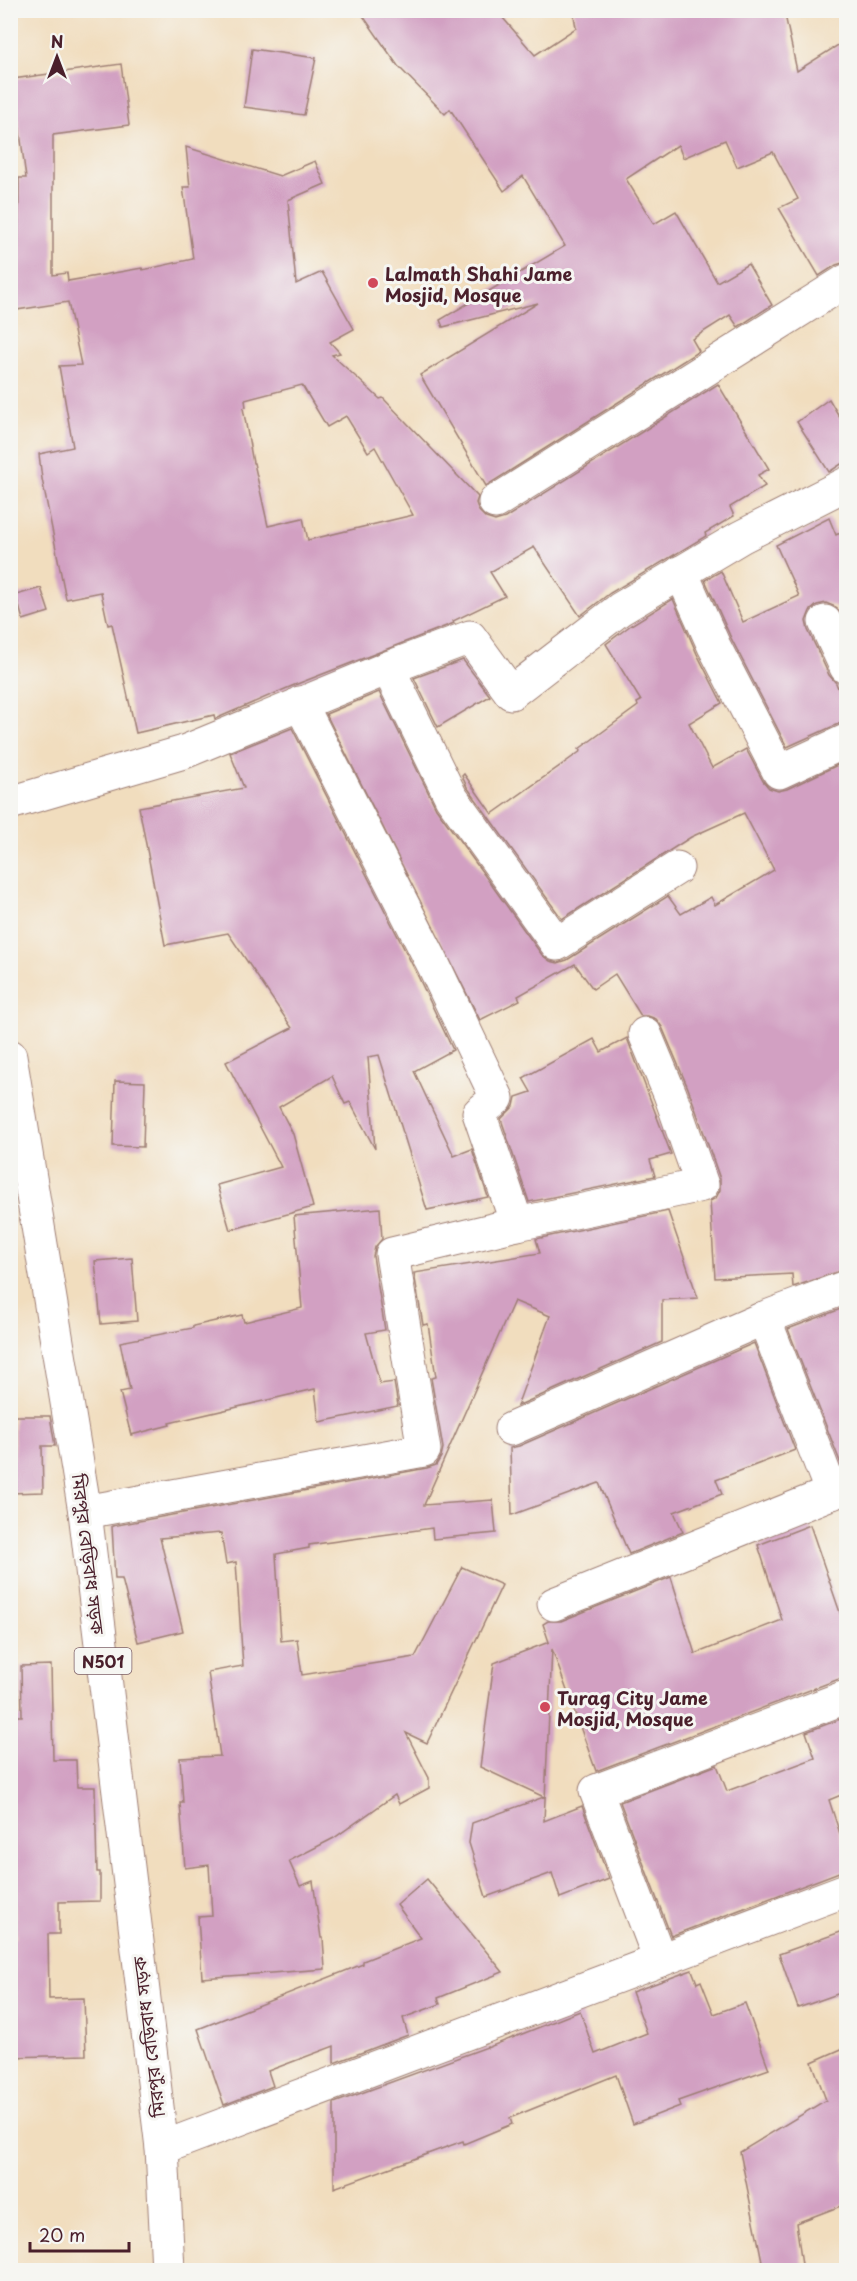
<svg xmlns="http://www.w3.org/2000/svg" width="857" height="2281" font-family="'Playpen Sans','Noto Sans Bengali',sans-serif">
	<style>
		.building { fill: #d2a0c2; fill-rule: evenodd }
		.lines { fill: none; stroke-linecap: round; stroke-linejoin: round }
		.minor-casing { stroke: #9e7e74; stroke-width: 35 }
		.trunk-casing { stroke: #9e7e74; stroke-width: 35 }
		.minor { stroke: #fff; stroke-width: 33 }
		.trunk { stroke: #fff; stroke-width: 33 }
		.poi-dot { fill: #d1495b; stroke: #f6f6f2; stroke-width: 2 }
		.labels { text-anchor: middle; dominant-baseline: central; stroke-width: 6; stroke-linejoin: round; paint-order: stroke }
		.shield { fill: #f6f6f2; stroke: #7e6067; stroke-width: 1.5 }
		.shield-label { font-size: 16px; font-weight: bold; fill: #4a1f2b }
		.poi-label { font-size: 18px; font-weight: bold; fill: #4a1f2b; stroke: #f6f6f2; text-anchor: start }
		.street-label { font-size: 18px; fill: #4a1f2b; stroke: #f6f6f2 }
	</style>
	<rect width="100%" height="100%" fill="#f6f6f2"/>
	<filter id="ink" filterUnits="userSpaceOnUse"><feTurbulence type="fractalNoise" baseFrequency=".0167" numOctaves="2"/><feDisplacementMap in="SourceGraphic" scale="12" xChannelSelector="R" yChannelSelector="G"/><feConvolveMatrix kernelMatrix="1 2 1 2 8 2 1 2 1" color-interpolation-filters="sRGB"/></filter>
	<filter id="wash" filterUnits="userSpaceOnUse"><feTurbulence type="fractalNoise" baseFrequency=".008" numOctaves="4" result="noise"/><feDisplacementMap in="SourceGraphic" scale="24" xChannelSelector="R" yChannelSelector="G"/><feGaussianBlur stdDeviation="1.35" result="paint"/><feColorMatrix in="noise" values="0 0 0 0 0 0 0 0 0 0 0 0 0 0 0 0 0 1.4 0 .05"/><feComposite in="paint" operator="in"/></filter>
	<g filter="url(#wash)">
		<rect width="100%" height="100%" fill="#f1ddbe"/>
		<g id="blocks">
			<g class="building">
				<polygon points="359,10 496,10 535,55 576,28 573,10 784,10 797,71 846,40 846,262 836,265 819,276 779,208 798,199 773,152 737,167 725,140 683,158 678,145 626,179 654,224 676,211 717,282 748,264 772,305 738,327 730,315 692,339 699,351 486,486 420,375 538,303 443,327 440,320 565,246 523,176 504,191 450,109 445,114 398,66"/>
				<polygon points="252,49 316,58 304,115 244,107"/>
				<path d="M121 64 129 125 53 135V275L67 273 68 281 142 268 143 270 193 259 183 187H190L186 147 280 176 315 161 325 184 288 200 296 284 322 272 354 329 330 342 340 353 332 355 380 399 383 398 478 497 476 503 479 511 486 518 495 521 505 518 718 384 769 469 758 475 765 486 730 507 734 516 705 533 706 536 610 593 580 616 534 547 490 572 505 596 453 621 454 623 292 686 215 719 214 715 136 733 112 624 108 625 101 592 66 599 42 479 39 454 73 447 59 366 81 365 68 302 10 311V281L18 280 19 178H26L13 79ZM302 385 327 427 346 416 368 452 375 447 413 515 308 540 303 518 268 526 254 463H253L243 408 246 407 245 400Z"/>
				<polygon points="829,399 846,428 846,461 829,472 797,422"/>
				<polygon points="829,518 836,535 846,530 846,624 836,607 826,603 817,605 810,611 806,621 808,630 829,675 836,683 846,709 846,722 838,724 787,747 731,638 705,580 721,571 743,622 799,596 776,545"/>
				<polygon points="41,588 49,612 23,620 16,595"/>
				<polygon points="673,599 697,654 722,703 689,723 712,768 746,749 763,781 769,788 778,791 787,789 846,761 846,1269 793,1287 792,1274 715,1278 710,1201 716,1198 720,1190 720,1179 688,1088 662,1027 656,1019 648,1016 641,1016 615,974 593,989 575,964 518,996 520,1000 480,1020 326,714 379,692 436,808 542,955 550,961 558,963 567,960 668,896 681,914 711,897 715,905 774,870 744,813 691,837 562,919 467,787 462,776 464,774 492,814 581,751 579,749 638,706 637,703 641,701 606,644 631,625"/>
				<polygon points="463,660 490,696 438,727 414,678"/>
				<polygon points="292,728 416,972 453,1050 414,1071 454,1156 472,1149 488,1197 427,1210 379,1055 368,1057 375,1149 350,1102 345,1104 332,1076 279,1107 293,1134 313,1207 230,1230 217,1185 281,1167 226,1062 292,1028 228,933 165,945 139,807 244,788 230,753"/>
				<polygon points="627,1038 671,1154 650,1160 655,1176 529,1202 501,1119 514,1106 516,1097 531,1092 523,1078 594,1039 601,1052"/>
				<polygon points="115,1081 145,1082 143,1147 113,1146"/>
				<polygon points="380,1208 382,1239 375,1247 373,1256 385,1330 366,1333 380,1384 394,1382 398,1406 319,1422 315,1389 169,1423 170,1425 131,1435 120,1392 130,1390 120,1342 193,1328 193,1326 242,1315 244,1322 302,1308 294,1216"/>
				<polygon points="668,1211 698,1298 662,1300 662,1342 517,1406 550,1316 514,1301 424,1505 493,1500 496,1533 433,1539 432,1528 309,1545 309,1548 276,1554 281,1641 297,1639 302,1675 415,1657 462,1567 502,1585 427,1743 406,1733 429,1778 429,1788 399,1804 395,1795 334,1838 289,1861 300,1886 313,1881 321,1938 323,1938 325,1969 202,1978 198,1917 212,1916 209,1865 185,1868 180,1803 183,1803 180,1758 220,1756 208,1672 243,1666 236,1562 226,1564 221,1533 160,1538 183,1631 138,1642 122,1579 115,1579 112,1526 427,1468 436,1465 441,1457 443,1448 431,1378 436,1377 428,1324 423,1325 414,1273 540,1253 536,1239"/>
				<polygon points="132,1258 137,1321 101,1324 95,1261"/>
				<polygon points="846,1307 846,1469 843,1469 788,1329"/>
				<polygon points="754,1343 795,1450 716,1480 722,1494 674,1512 683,1532 629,1554 599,1483 512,1515 510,1448 519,1446"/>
				<polygon points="14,1416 50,1416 55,1446 42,1446 43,1492 10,1493 10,1459 14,1459"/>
				<polygon points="810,1525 846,1630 846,1679 839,1679 596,1771 552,1649 544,1821 582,1806 609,1879 560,1898 552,1873 486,1897 469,1843 472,1823 544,1797 480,1767 494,1663 549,1642 543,1624 548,1621 561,1621 671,1577 695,1654 782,1620 758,1545"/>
				<polygon points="51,1665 53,1760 76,1760 77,1787 95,1787 97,1872 100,1872 100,1901 59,1902 59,1934 48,1934 49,1999 84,1998 86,2055 10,2057 11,1938 16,1938 10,1803 10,1716 22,1716 21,1666"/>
				<polygon points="846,1717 846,1793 829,1800 846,1852 846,1872 839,1872 671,1936 620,1802 717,1765 727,1791 815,1758 806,1732"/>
				<polygon points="427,1879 503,1972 438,1998 440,2004 403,2018 408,2035 334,2063 334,2046 268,2071 273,2086 224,2105 198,2029 363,1964 363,1961 421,1938 397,1905"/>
				<polygon points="846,1930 846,1991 798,2008 779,1954"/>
				<polygon points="692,1970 697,1983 701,1981 714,2014 745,2003 769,2069 678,2101 680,2106 633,2124 616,2075 510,2118 512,2124 464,2144 463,2141 334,2188 334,2103 487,2047 487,2048 580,2011 595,2054 647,2033 632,1992"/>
				<polygon points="846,2047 846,2204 796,2223 803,2271 764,2271 740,2152 826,2100 812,2062"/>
			</g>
		</g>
	</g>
	<g filter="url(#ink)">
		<use href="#blocks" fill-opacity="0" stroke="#9e7e74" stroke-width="1.5"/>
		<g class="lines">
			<g class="minor-casing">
				<g id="minor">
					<polyline points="495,502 846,281"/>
					<polyline points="681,572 714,646 779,772 846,741"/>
					<polyline points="825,622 846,667"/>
					<polyline points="388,668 451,797 557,944 677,868"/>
					<polyline points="300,703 433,964 497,1098 479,1113 517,1224"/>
					<polyline points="10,803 184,752 388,668 470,637 511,693 620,609 741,537 846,484"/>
					<polyline points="764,1318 832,1493"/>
					<polyline points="511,1429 764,1318 846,1287"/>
					<polyline points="85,1512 424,1450 392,1254 517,1224 702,1185 670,1094 645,1034"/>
					<polyline points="554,1604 846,1487"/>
					<polyline points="660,1960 596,1791 846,1697"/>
					<polyline points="162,2148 846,1890"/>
				</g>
			</g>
			<g class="trunk-casing">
				<polyline id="trunk" points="10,1056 85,1512 162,2148 168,2270"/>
			</g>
			<use href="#minor" class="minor"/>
			<use href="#trunk" class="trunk"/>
		</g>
	</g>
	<g class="poi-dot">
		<circle cx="373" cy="283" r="6"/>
		<circle cx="545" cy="1707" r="6"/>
	</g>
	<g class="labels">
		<rect class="shield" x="74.5" y="1648" width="57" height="26" rx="4.5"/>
		<g class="shield-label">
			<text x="103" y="1661">N501</text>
		</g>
		<g class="poi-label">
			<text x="385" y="273">Lalmath Shahi Jame<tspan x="385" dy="21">Mosjid, Mosque</tspan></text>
			<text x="557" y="1697">Turag City Jame<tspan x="557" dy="21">Mosjid, Mosque</tspan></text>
		</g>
		<g class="street-label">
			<text transform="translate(89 1554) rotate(83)">মিরপুর বেড়িবাধ সড়ক</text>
			<text transform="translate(148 2037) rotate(-97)">মিরপুর বেড়িবাধ সড়ক</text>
		</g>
	</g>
	<rect width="857" height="2281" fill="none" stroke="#f6f6f2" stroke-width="36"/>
	<g transform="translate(57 57)" stroke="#f6f6f2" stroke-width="4.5" paint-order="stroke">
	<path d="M0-4.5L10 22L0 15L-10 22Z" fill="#4a1f2b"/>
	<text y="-9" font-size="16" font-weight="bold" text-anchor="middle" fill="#4a1f2b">N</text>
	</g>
	<path d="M30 2242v9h99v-9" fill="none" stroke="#4a1f2b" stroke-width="3"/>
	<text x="39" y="2242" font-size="18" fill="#4a1f2b" stroke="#f6f6f2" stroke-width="4.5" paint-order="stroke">20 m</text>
</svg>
